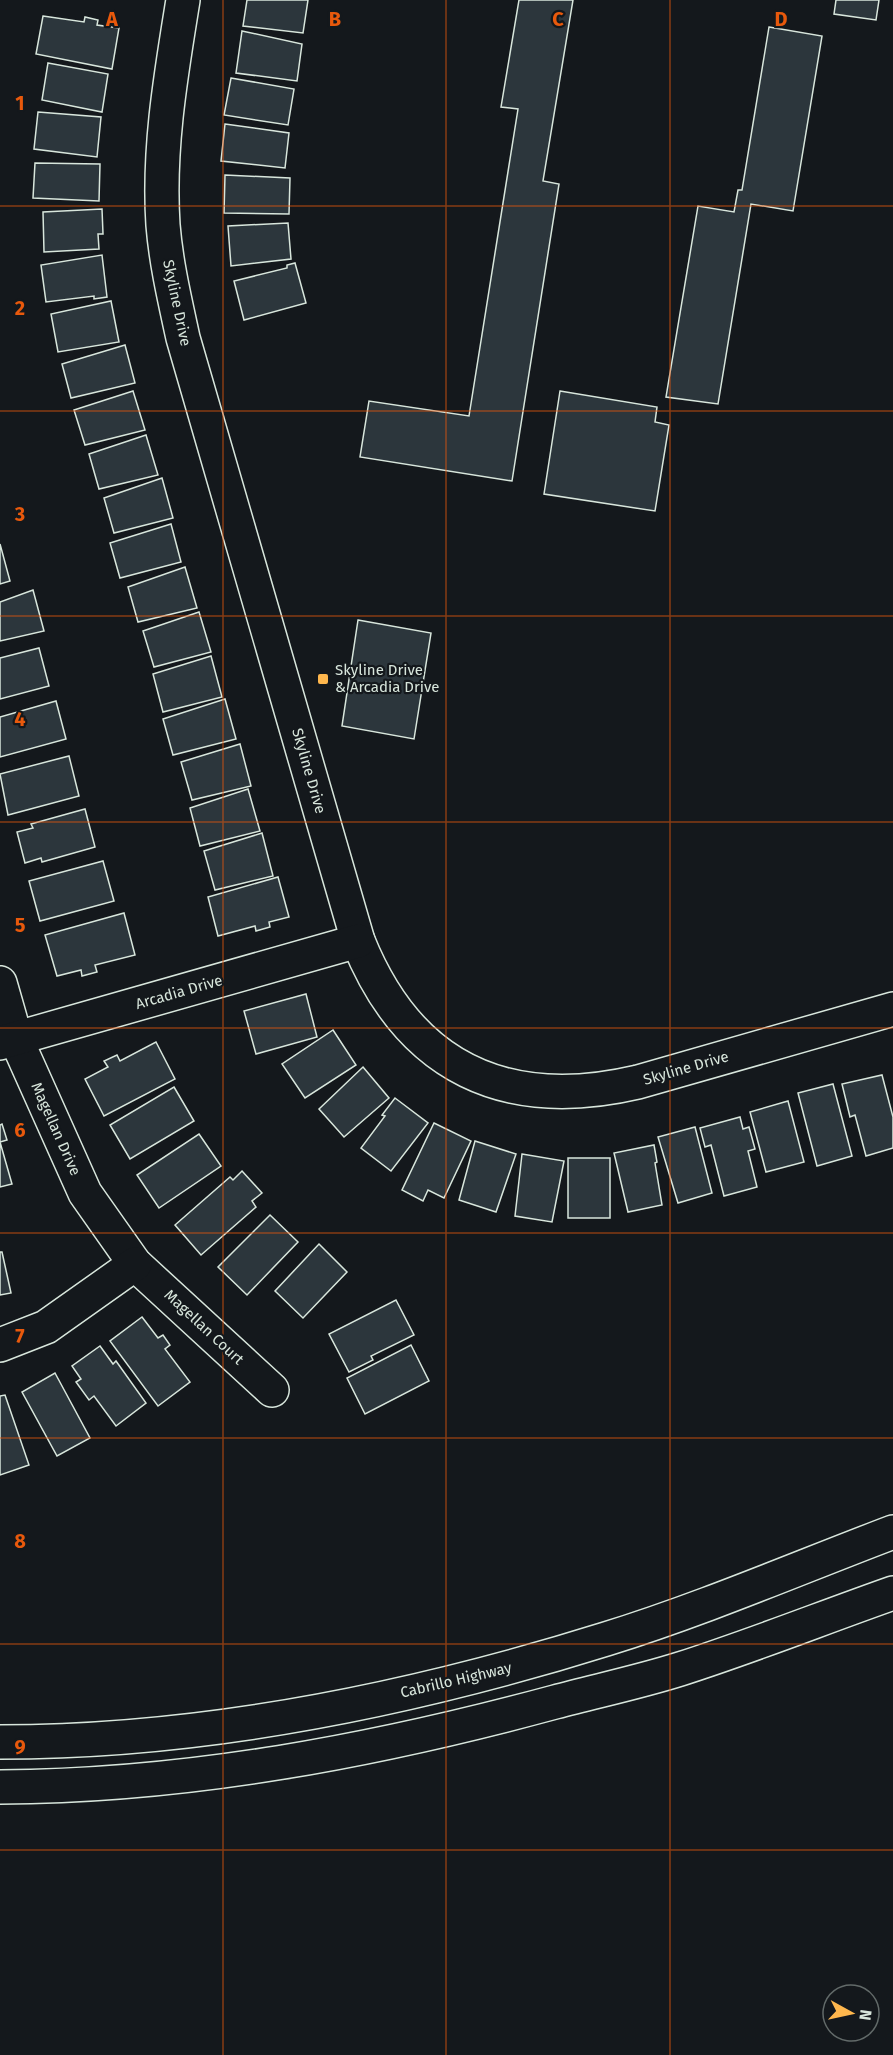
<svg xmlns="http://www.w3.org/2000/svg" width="893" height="2055" font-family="'Fira Sans',sans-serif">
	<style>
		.building { fill: #2c363c; stroke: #d8e6dc; stroke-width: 1.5 }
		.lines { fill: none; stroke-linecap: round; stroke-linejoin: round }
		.minor-casing { stroke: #d8e6dc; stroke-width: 36 }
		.highway-casing { stroke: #d8e6dc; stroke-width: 36 }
		.minor { stroke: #14181c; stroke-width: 33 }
		.highway { stroke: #14181c; stroke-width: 33 }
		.grid { fill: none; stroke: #e8590c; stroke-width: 1.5; stroke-opacity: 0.55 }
		.poi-dot { fill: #ffb74d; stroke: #14181c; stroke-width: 2 }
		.labels { text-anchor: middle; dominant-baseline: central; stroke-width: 4.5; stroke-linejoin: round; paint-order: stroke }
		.street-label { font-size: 15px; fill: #d8e6dc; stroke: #14181c }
		.poi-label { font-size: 15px; fill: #d8e6dc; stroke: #14181c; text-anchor: start }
		.grid-label { font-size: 20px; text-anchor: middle; font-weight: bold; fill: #e8590c; stroke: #14181c; stroke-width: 4.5; stroke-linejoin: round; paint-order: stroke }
	</style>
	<rect width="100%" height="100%" fill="#14181c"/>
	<g class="building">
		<polygon points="247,0 308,0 303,33 243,26"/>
		<polygon points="519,0 573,0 543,181 559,184 512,481 360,457 369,401 469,416 518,109 501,107"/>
		<polygon points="836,0 879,0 876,20 834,14"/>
		<polygon points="43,16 84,22 85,17 98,20 97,25 119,28 112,69 36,54"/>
		<polygon points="769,27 822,36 793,211 751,204 718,404 666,397 698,206 734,212 738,190 742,190"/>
		<polygon points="242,31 302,44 297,81 236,73"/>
		<polygon points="48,63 108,74 102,112 42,100"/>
		<polygon points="231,78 294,89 288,125 224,115"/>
		<polygon points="38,112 101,117 97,157 34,149"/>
		<polygon points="225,124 289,133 285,168 221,161"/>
		<polygon points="35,163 100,164 99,201 33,198"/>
		<polygon points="225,175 290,178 289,214 224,213"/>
		<polygon points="102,209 103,234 98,234 99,249 44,252 43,212"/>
		<polygon points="288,223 291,259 231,266 228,226"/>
		<polygon points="102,255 107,297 94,299 94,296 46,302 41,265"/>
		<polygon points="295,263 306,303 244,320 234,281 287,268 287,265"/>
		<polygon points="111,301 119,342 58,352 51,314"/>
		<polygon points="125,345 135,383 71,398 62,364"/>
		<polygon points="133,391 145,430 85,445 74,410"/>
		<polygon points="560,391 657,407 655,422 669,425 655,511 544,494"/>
		<polygon points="146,435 158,475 99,489 89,454"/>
		<polygon points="162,478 173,518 114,533 104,498"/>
		<polygon points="171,524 181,562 120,578 110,543"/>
		<polygon points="0,544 10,581 0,584"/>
		<polygon points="185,567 197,608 138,622 128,587"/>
		<polygon points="33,590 44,631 0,641 0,602"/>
		<polygon points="199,612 211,652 154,667 143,631"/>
		<polygon points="358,620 431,633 414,739 342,726"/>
		<polygon points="39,648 49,686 0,699 0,658"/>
		<polygon points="211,656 222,697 163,712 153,674"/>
		<polygon points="225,699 236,739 173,755 163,719"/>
		<polygon points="56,701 66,739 0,757 0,717"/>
		<polygon points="240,744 251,786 192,800 181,762"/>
		<polygon points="69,756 79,796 8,815 0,774"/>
		<polygon points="248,789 260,831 200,846 190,808"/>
		<polygon points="85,809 95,847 42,862 41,858 25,863 17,832 33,828 31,824"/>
		<polygon points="262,833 273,876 215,890 204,851"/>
		<polygon points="103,861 114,901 40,921 29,881"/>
		<polygon points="278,877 289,917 269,922 270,927 256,931 255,926 218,936 208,897"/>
		<polygon points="124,913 135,955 95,965 97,972 82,976 81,970 57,976 45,935"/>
		<polygon points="306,994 317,1037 256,1054 244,1011"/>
		<polygon points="333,1030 356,1065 305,1098 282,1064"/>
		<polygon points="156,1042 175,1079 104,1116 85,1079 108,1067 104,1061 117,1055 120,1061"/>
		<polygon points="363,1067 389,1098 344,1137 319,1109"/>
		<polygon points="882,1075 893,1117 893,1148 866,1156 855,1115 850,1117 842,1084"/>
		<polygon points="833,1084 852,1156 817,1166 798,1093"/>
		<polygon points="174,1087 194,1121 130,1159 110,1125"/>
		<polygon points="395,1098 428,1123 391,1171 361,1148 385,1116 382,1115"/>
		<polygon points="788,1101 804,1162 766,1172 750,1112"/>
		<polygon points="740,1117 743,1129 749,1127 755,1149 748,1151 757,1187 724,1196 711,1145 705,1147 700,1128"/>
		<polygon points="434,1123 471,1141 444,1198 428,1190 423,1201 402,1190"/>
		<polygon points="2,1124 7,1140 0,1142 12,1184 0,1187 0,1125"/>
		<polygon points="695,1127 712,1193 678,1203 658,1137"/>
		<polygon points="199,1134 221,1166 159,1208 137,1175"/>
		<polygon points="475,1141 516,1154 496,1212 459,1200"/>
		<polygon points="654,1145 657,1162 655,1163 662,1205 628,1212 614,1153"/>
		<polygon points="522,1154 564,1161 552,1222 515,1216"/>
		<rect x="568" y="1158" width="42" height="60"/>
		<polygon points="242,1171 262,1193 252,1201 256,1207 201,1255 175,1225 230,1177 233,1180"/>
		<polygon points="270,1215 298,1242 247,1295 218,1267"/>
		<polygon points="319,1244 347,1272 303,1318 275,1291"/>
		<polygon points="0,1252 2,1252 11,1293 0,1295"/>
		<polygon points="396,1300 414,1335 371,1356 373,1360 349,1372 329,1334"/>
		<polygon points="142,1317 158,1338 163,1335 170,1345 165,1349 190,1382 158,1406 110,1341"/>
		<polygon points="411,1345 429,1381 365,1414 347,1378"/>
		<polygon points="100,1346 113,1364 116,1361 146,1403 116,1426 94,1396 89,1400 76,1382 81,1379 72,1366"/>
		<polygon points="55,1373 90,1438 57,1456 22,1392"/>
		<polygon points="5,1395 29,1465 0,1475 0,1396"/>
	</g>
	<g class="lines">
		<g class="minor-casing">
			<g id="minor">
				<path d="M183 0C171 74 158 149 163 225 166 263 175 301 183 338L358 941C409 1068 506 1113 638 1082L893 1009"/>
				<polyline points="0,983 16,1039 85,1193 135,1264 272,1390"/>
				<polyline points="0,1043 358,941"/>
				<polyline points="0,1345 46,1327 135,1264"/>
			</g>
		</g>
		<g class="highway-casing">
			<g id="highway">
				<path d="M0 1742C205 1742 411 1700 606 1639 703 1609 798 1568 893 1532"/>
				<path d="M0 1787C188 1786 374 1751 555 1702 596 1691 639 1682 680 1669 752 1646 822 1618 893 1593"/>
			</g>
		</g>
		<use href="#minor" class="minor"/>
		<use href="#highway" class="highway"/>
	</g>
	<path class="grid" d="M223 0V2055M446 0V2055M670 0V2055M0 206H893M0 411H893M0 616H893M0 822H893M0 1028H893M0 1233H893M0 1438H893M0 1644H893M0 1850H893"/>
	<rect class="poi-dot" x="317" y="673" width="12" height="12" rx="3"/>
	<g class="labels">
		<g class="street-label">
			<text transform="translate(177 303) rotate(78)">Skyline Drive</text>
			<text transform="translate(309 771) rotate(74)">Skyline Drive</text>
			<text transform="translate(179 992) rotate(-16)">Arcadia Drive</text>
			<text transform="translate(686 1068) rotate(-16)">Skyline Drive</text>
			<text transform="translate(56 1129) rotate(66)">Magellan Drive</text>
			<text transform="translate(204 1327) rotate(43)">Magellan Court</text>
			<text transform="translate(456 1680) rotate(-13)">Cabrillo Highway</text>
		</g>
		<g class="poi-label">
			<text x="335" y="670">Skyline Drive<tspan x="335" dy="17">&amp; Arcadia Drive</tspan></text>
		</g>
	</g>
	<g class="grid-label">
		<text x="112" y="26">A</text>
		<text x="335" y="26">B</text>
		<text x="558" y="26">C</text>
		<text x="781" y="26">D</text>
		<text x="20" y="110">1</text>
		<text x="20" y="315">2</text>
		<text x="20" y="521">3</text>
		<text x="20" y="726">4</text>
		<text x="20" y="932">5</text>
		<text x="20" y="1137">6</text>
		<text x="20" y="1343">7</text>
		<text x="20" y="1548">8</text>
		<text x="20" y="1754">9</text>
	</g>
	<g transform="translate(851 2013) rotate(98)"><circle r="28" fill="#14181c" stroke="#626a69" stroke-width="1.5"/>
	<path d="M0-4.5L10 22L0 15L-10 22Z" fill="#ffb74d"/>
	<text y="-9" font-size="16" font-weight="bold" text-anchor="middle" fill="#d8e6dc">N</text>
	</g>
</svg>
